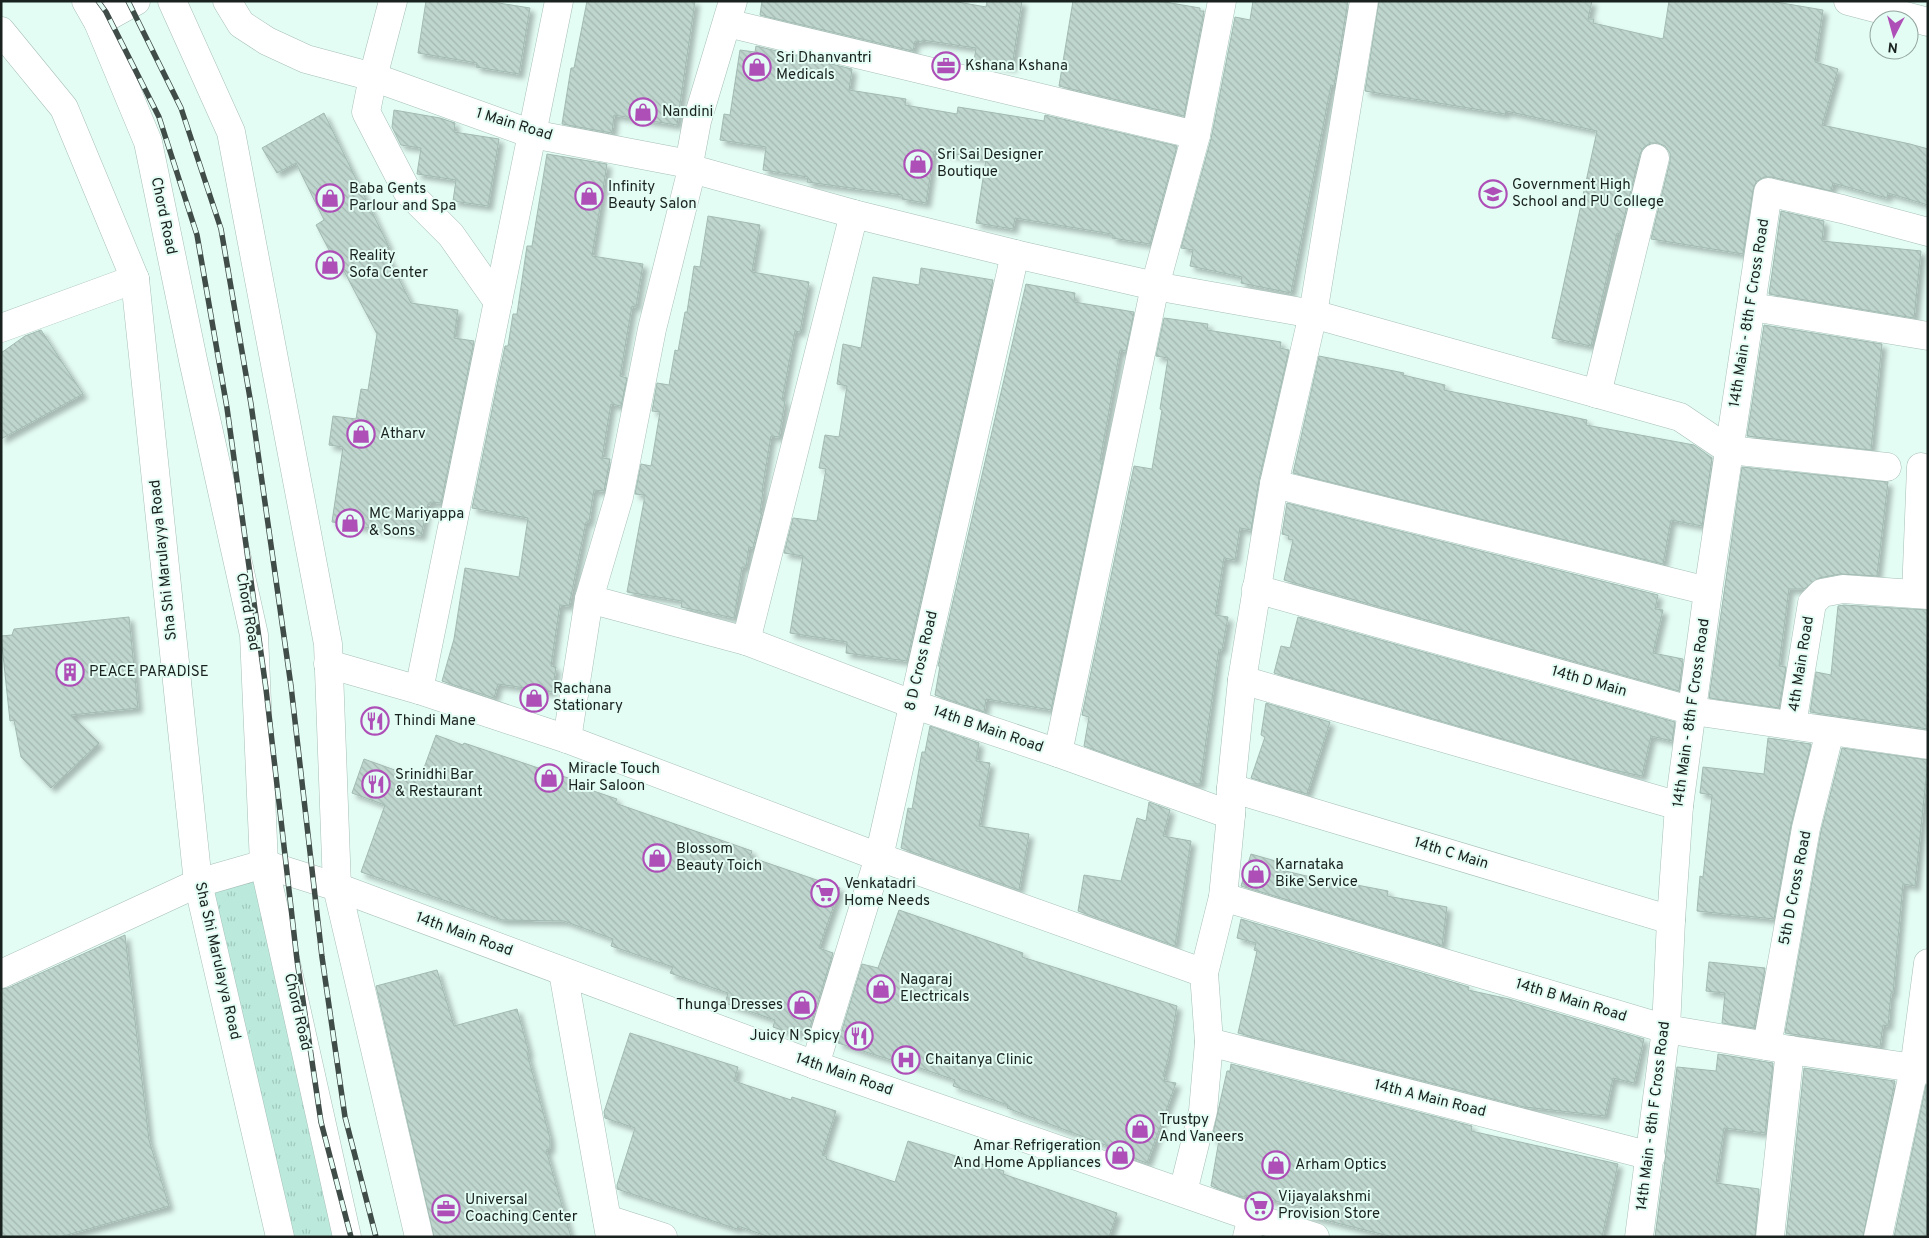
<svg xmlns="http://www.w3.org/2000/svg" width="1929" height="1238" font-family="Overpass,sans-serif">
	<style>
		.grass { fill: url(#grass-tufts) }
		.building { fill: url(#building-back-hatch); stroke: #a2bab2; filter: url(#shadow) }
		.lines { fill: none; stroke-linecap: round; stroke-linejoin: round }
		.street-casing { stroke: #a7bfb8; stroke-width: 29 }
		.secondary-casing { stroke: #a7bfb8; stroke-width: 29 }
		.primary-casing { stroke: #a7bfb8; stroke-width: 29 }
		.street { stroke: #fff; stroke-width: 28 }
		.secondary { stroke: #fff; stroke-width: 28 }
		.primary { stroke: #fff; stroke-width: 28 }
		.rail-casing { stroke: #404c48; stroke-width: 5.5 }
		.rail { stroke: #e3fcf4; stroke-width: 4; stroke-dasharray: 11; stroke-linecap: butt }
		.labels { text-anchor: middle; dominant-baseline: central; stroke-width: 4; stroke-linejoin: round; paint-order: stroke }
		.poi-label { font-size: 15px; fill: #19221f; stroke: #e3fcf4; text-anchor: start }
		.street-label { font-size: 15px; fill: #19221f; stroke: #e3fcf4 }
	</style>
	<defs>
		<pattern id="grass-tufts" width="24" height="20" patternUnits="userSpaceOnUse" patternTransform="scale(1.25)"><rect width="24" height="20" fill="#bbeadc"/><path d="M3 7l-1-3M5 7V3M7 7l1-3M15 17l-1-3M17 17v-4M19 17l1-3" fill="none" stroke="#a0c8bc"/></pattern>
		<pattern id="building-back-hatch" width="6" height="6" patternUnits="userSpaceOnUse" patternTransform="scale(1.25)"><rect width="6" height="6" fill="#bed6ce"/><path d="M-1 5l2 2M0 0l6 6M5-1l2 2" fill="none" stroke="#a3b7b0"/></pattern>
		<filter id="shadow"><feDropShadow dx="4.5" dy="4.5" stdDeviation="2.5" flood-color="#0004"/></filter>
	</defs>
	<rect width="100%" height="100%" fill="#e3fcf4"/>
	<polygon class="grass" points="255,879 336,1237 290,1237 212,889"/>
	<g class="building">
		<polygon points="426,1 486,1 530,8 519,74 476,67 477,63 418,53"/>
		<polygon points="587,1 695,1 677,125 614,115 612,133 562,124 571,68 574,68"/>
		<polygon points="762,1 952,1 986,7 987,1 1022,1 1012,67 974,61 976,48 922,40 922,42 915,41 913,51 760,15"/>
		<polygon points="1073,1 1159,1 1200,8 1200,11 1204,11 1184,116 1059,86"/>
		<polygon points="1253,1 1348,1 1334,86 1331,85 1291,293 1241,283 1242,277 1190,266 1193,250 1181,248 1211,139 1235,17 1250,20"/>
		<polygon points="1379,1 1592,1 1588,19 1594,19 1593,23 1663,39 1669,1 1770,1 1823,10 1815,62 1838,69 1822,125 1910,144 1928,149 1928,205 1888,193 1887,198 1833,183 1831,191 1772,177 1764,177 1756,182 1753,190 1743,254 1651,239 1670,161 1670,153 1665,146 1658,143 1650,143 1643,148 1640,154 1620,234 1617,233 1591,346 1552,338 1597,131 1506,111 1505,114 1365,91"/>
		<polygon points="756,46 852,69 849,90 906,99 905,105 957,114 958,107 1044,121 1045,115 1177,146 1150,244 1112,238 1112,234 1015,218 1013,229 976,223 986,159 934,151 926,203 902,199 902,195 807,182 808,177 763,170 766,147 720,140 724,114 730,115 740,50 755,52"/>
		<polygon points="394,110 440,118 455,123 454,132 499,139 488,206 453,201 456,180 417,174 421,148 401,145 392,127"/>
		<polygon points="324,113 389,247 384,249 411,303 458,310 454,338 474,341 441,503 430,502 430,505 428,504 421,536 332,522 343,447 329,445 333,416 356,419 361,389 368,390 377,334 344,271 341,273 316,225 324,220 296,163 277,173 262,148"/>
		<polygon points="547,154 607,164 592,256 643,264 636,307 632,306 620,376 627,378 621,406 611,404 602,458 610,459 604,491 594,490 589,522 586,522 569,606 560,605 551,666 556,667 552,692 498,684 494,698 442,681 454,639 465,568 519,577 528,518 472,508 505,346 508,346 513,314 517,314 527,246 532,246"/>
		<polygon points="1781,211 1824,221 1822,241 1921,251 1914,318 1769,294"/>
		<polygon points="708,216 760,225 752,272 809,282 800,332 795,331 782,400 785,401 779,437 771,436 762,491 763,491 760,512 762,512 753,548 749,547 746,567 742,567 734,618 681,607 682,601 627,592 644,501 644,495 635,494 641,464 651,466 660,412 652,411 657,383 669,385 675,350 678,351 685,312 687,312 694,266 700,267"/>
		<polygon points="921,268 993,280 907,661 846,653 847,642 790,633 803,556 784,553 793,518 817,521 826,469 819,468 825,435 839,437 847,386 837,384 843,344 861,348 873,277 919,285"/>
		<polygon points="1026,284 1075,293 1074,302 1134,312 1126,351 1120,350 1100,461 1103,461 1051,710 986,699 984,712 935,695 940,666 938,666"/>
		<polygon points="1164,318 1208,324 1207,330 1281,342 1280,348 1289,350 1259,480 1251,530 1240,528 1235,560 1224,558 1215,615 1228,617 1222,650 1219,649 1200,784 1191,784 1084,746 1089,717 1082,715 1134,466 1152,469 1162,410 1160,409 1168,358 1156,356"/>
		<polygon points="1764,325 1882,344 1871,450 1747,436"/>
		<polygon points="41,330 83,394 1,439 1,353 25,336"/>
		<polygon points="1319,356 1404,373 1403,375 1445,385 1444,390 1587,420 1586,425 1694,445 1712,458 1702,526 1671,520 1663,564 1293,473"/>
		<polygon points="1742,467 1888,482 1877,576 1840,574 1819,578 1804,589 1789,589 1779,666 1786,667 1779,708 1709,698"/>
		<polygon points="1287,503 1658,595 1655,609 1663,610 1653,653 1683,659 1679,691 1284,580 1293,540 1288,539 1289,536 1282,534"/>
		<polygon points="1844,605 1928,610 1928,729 1810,712 1816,672 1831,675 1838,606"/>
		<polygon points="129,617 138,708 71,715 99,743 51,788 21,757 14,720 10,721 1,636 12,635 14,629"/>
		<polygon points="1298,617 1675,722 1672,741 1651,736 1642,776 1603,768 1274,673 1281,646 1290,648"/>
		<polygon points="1266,703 1330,722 1307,794 1251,778 1265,737 1261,735"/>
		<polygon points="930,726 979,743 976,761 990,763 979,826 1029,834 1019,890 901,848 908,808 912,809 922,752 925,752"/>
		<polygon points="436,735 463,745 464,743 577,781 576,785 617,799 615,803 752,851 750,857 840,888 819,948 833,953 808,1034 799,1031 797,1035 773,1027 775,1020 725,1003 728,993 670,973 673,967 611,946 613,939 564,921 502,920 361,872 385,805 352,793 364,759 420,779"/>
		<polygon points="1768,738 1811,744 1791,825 1774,919 1697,911 1700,876 1703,877 1712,795 1700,793 1703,767 1764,774"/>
		<polygon points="1842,748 1928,760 1915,886 1903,884 1893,993 1891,993 1888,1026 1883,1025 1880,1047 1785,1033 1821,831"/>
		<polygon points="1149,802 1170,810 1163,836 1191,841 1175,946 1078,911 1084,875 1121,881 1137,818 1146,821"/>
		<polygon points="1251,854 1279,862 1277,869 1336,883 1336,881 1388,891 1387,896 1447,907 1442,946 1241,886"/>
		<polygon points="899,910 1023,953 1022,957 1177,1006 1168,1059 1163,1076 1165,1077 1164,1081 1176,1083 1147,1163 1107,1149 1108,1146 1007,1108 1008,1105 953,1086 955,1080 891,1058 891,1060 838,1043 862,964 878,968"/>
		<polygon points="1241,919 1469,987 1468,990 1509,999 1644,1039 1634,1083 1613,1078 1605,1116 1524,1107 1238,1033 1257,951 1254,950 1256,943 1237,938"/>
		<polygon points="125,935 149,1140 169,1206 60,1237 1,1237 1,989 8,988"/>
		<polygon points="1709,962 1765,968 1754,1028 1722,1023 1725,993 1706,991"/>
		<polygon points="437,970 454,1026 517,1009 529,1053 527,1053 550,1138 550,1149 546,1150 571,1237 434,1237 376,986"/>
		<polygon points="630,1033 738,1067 734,1081 791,1100 792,1097 836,1111 822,1155 827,1157 826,1159 895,1182 908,1141 1004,1171 1003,1174 1117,1213 1109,1237 769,1237 738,1226 737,1229 617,1189 617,1185 635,1128 605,1118 604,1112"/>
		<polygon points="1718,1054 1773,1063 1765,1133 1724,1128 1716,1183 1759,1189 1755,1237 1655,1237 1677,1067 1716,1071"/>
		<polygon points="1231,1064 1472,1126 1471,1131 1618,1164 1602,1237 1393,1237 1301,1214 1303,1207 1245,1195 1245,1197 1241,1197 1211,1186 1219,1140 1212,1138 1227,1071 1230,1071"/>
		<polygon points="1804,1068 1895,1081 1863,1237 1786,1237"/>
		<polygon points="1926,1085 1928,1215 1926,1237 1894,1237"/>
	</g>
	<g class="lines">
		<g class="street-casing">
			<g id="street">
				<polyline points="393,1 373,77 366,112 407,191 451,235 498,302"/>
				<polyline points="727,23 1196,135"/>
				<polyline points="689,164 692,169 854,214 1015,254 1155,286 1313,314 1680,417 1729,450 1887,467"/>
				<polyline points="1752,307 1928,336"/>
				<polyline points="1,328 135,279"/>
				<polyline points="1597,394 1655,158"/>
				<polyline points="1274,484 1708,591"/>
				<polyline points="1256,589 1693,711 1928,745"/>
				<polyline points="1916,594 1921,467"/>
				<polyline points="589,599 746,641 854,214"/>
				<polyline points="746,641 912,704 1058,753 1231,815"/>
				<polyline points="328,664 419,690 567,739 879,857 1204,973"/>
				<polyline points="1242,680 1679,806"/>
				<polyline points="419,690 559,1"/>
				<polyline points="1792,725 1812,603 1822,593 1843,589 1928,595"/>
				<polyline points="567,739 589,599 619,497 652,329 692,169"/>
				<polyline points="1058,753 1155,286 1196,135 1222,1"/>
				<polyline points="1231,788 1671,920"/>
				<polyline points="1223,897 1666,1029 1790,1050 1928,1070"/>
				<polyline points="563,972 610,1237"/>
				<polyline points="1,974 198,883 264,864"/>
				<polyline points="1209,1042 1651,1156"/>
				<polyline points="1767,1046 1806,828 1830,731"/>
				<polyline points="815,1065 879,857 1015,254"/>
				<polyline points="1183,1192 1203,1111 1209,1042 1204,973 1223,897 1231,815 1231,788 1242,680 1274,484 1313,314 1364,1"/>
				<polyline points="607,1219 663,1237"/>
				<polyline points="1247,1237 1252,1217"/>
				<polyline points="1639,1237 1666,1029 1671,920 1679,806 1708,591 1768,192 1842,209 1928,232"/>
				<polyline points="1770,1237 1790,1050"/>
				<polyline points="1878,1237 1914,1069 1928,963"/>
			</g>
		</g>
		<g class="secondary-casing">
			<g id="secondary">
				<polyline points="227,1 241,24 267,41 306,59 373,77 532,134 689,164 697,121 733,1"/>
				<polyline points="1848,1 1928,22"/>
				<polyline points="98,22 136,1"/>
				<polyline points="1,31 64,108 135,279 198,883 280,1237"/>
				<polyline points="264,864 337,887 815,1065 1252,1217 1315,1237"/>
			</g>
		</g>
		<g class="primary-casing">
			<g id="primary">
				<polyline points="86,1 98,22 148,142 193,360 254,635 264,864 347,1237"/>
				<polyline points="172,1 231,132 328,644 337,887 419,1237"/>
			</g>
		</g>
		<use href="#street" class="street"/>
		<use href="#secondary" class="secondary"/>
		<use href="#primary" class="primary"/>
		<g class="rail-casing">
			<g id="rail">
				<polyline points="98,1 106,12 159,117 197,235 227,408 266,689 297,960 321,1122 351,1237"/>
				<polyline points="128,1 181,108 221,229 251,404 291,686 322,957 345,1117 376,1237"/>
			</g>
		</g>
		<use href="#rail" class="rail"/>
	</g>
	<defs>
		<g id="office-ring" transform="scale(1.4375)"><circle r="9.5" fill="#e3fcf4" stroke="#ae4eb7" stroke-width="1.5"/><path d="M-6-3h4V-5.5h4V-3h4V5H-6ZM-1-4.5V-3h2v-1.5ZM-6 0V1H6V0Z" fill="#ae4eb7"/></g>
		<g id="shop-ring" transform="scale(1.4375)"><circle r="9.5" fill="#e3fcf4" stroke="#ae4eb7" stroke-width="1.5"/><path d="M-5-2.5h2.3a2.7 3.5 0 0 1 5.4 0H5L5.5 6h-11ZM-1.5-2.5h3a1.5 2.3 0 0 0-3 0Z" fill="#ae4eb7"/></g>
		<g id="school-ring" transform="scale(1.4375)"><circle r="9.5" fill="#e3fcf4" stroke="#ae4eb7" stroke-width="1.5"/><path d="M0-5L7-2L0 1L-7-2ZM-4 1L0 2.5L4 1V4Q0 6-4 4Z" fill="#ae4eb7"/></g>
		<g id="building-ring" transform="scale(1.4375)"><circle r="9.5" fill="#e3fcf4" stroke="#ae4eb7" stroke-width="1.5"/><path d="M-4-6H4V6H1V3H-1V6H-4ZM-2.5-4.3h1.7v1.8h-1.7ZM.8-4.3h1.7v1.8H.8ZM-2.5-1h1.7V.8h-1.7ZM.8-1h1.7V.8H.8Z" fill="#ae4eb7"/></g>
		<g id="restaurant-ring" transform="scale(1.4375)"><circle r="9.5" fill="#e3fcf4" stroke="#ae4eb7" stroke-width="1.5"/><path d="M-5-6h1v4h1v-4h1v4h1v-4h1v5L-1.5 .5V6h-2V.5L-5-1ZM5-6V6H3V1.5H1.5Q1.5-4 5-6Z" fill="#ae4eb7"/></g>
		<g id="supermarket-ring" transform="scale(1.4375)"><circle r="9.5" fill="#e3fcf4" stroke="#ae4eb7" stroke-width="1.5"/><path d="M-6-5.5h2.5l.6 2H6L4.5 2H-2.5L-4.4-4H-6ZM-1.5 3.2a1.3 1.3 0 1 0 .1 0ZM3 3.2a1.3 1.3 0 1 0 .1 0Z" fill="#ae4eb7"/></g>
		<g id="hospital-ring" transform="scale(1.4375)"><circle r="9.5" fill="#e3fcf4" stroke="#ae4eb7" stroke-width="1.5"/><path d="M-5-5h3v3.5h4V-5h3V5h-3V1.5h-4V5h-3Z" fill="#ae4eb7"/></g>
	</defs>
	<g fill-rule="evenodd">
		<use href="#office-ring" x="946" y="66"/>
		<use href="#shop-ring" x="757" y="67"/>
		<use href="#shop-ring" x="643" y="112"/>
		<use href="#shop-ring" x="918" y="164"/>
		<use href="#school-ring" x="1493" y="194"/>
		<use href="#shop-ring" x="589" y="196"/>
		<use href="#shop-ring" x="330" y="198"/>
		<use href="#shop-ring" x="330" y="265"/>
		<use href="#shop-ring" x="361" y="434"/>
		<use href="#shop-ring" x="350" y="523"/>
		<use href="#building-ring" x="70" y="672"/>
		<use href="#shop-ring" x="534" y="698"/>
		<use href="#restaurant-ring" x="375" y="721"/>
		<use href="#shop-ring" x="549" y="778"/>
		<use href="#restaurant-ring" x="376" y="784"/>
		<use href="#shop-ring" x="657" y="858"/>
		<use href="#shop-ring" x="1256" y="874"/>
		<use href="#supermarket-ring" x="825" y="893"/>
		<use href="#shop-ring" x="881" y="989"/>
		<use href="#shop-ring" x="802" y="1005"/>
		<use href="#restaurant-ring" x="859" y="1036"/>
		<use href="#hospital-ring" x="906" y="1060"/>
		<use href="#shop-ring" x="1140" y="1129"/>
		<use href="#shop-ring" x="1120" y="1155"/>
		<use href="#shop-ring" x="1276" y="1165"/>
		<use href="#supermarket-ring" x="1259" y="1206"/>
		<use href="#office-ring" x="446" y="1209"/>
	</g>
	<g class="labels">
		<g class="poi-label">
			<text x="776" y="58">Sri Dhanvantri<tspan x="776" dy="17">Medicals</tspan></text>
			<text x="965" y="66">Kshana Kshana</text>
			<text x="662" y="112">Nandini</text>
			<text x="937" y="155">Sri Sai Designer<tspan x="937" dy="17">Boutique</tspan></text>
			<text x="1512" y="185">Government High<tspan x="1512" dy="17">School and PU College</tspan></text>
			<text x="608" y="187">Infinity<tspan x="608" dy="17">Beauty Salon</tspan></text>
			<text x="349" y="189">Baba Gents<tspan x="349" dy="17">Parlour and Spa</tspan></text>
			<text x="349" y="256">Reality<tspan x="349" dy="17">Sofa Center</tspan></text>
			<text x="380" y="434">Atharv</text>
			<text x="369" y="514">MC Mariyappa<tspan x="369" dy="17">&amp; Sons</tspan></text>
			<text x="89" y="672">PEACE PARADISE</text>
			<text x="553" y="689">Rachana<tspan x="553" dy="17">Stationary</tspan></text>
			<text x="394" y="721">Thindi Mane</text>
			<text x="568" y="769">Miracle Touch<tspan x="568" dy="17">Hair Saloon</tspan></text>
			<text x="395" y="775">Srinidhi Bar<tspan x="395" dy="17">&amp; Restaurant</tspan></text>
			<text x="676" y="849">Blossom<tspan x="676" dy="17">Beauty Toich</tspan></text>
			<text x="1275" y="865">Karnataka<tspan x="1275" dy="17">Bike Service</tspan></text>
			<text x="844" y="884">Venkatadri<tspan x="844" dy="17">Home Needs</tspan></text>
			<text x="900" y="980">Nagaraj<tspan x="900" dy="17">Electricals</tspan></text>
			<text x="783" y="1005" text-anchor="end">Thunga Dresses</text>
			<text x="840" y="1036" text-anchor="end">Juicy N Spicy</text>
			<text x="925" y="1060">Chaitanya Clinic</text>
			<text x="1159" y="1120">Trustpy<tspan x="1159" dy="17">And Vaneers</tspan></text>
			<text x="1101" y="1146" text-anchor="end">Amar Refrigeration<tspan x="1101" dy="17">And Home Appliances</tspan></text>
			<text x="1295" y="1165">Arham Optics</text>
			<text x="1278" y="1197">Vijayalakshmi<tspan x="1278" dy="17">Provision Store</tspan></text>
			<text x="465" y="1200">Universal<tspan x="465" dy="17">Coaching Center</tspan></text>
		</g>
		<g class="street-label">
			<text transform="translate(514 125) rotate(17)">1 Main Road</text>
			<text transform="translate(163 216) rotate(78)">Chord Road</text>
			<text transform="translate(1750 313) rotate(-81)">14th Main - 8th F Cross Road</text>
			<text transform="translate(164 560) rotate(-96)">Sha Shi Marulayya Road</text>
			<text transform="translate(247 612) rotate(80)">Chord Road</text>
			<text transform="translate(922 661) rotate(-77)">8 D Cross Road</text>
			<text transform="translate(1802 664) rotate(-81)">4th Main Road</text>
			<text transform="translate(1589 682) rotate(16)">14th D Main</text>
			<text transform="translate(1692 713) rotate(-82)">14th Main - 8th F Cross Road</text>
			<text transform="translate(988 730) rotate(19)">14th B Main Road</text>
			<text transform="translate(1451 854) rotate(17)">14th C Main</text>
			<text transform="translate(1796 888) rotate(-79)">5th D Cross Road</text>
			<text transform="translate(464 935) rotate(20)">14th Main Road</text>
			<text transform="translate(217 961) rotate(77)">Sha Shi Marulayya Road</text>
			<text transform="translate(1571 1001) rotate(17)">14th B Main Road</text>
			<text transform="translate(297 1012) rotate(77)">Chord Road</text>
			<text transform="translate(844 1075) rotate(19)">14th Main Road</text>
			<text transform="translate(1430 1099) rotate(14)">14th A Main Road</text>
			<text transform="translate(1654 1116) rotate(-83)">14th Main - 8th F Cross Road</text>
		</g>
	</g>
	<rect width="1929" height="1238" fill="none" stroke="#19221f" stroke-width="5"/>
	<g transform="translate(1894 35) rotate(186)"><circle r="24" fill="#e3fcf4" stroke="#92a59f"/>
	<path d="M0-4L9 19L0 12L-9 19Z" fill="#ae4eb7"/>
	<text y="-8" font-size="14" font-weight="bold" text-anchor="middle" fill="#19221f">N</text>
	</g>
</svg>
